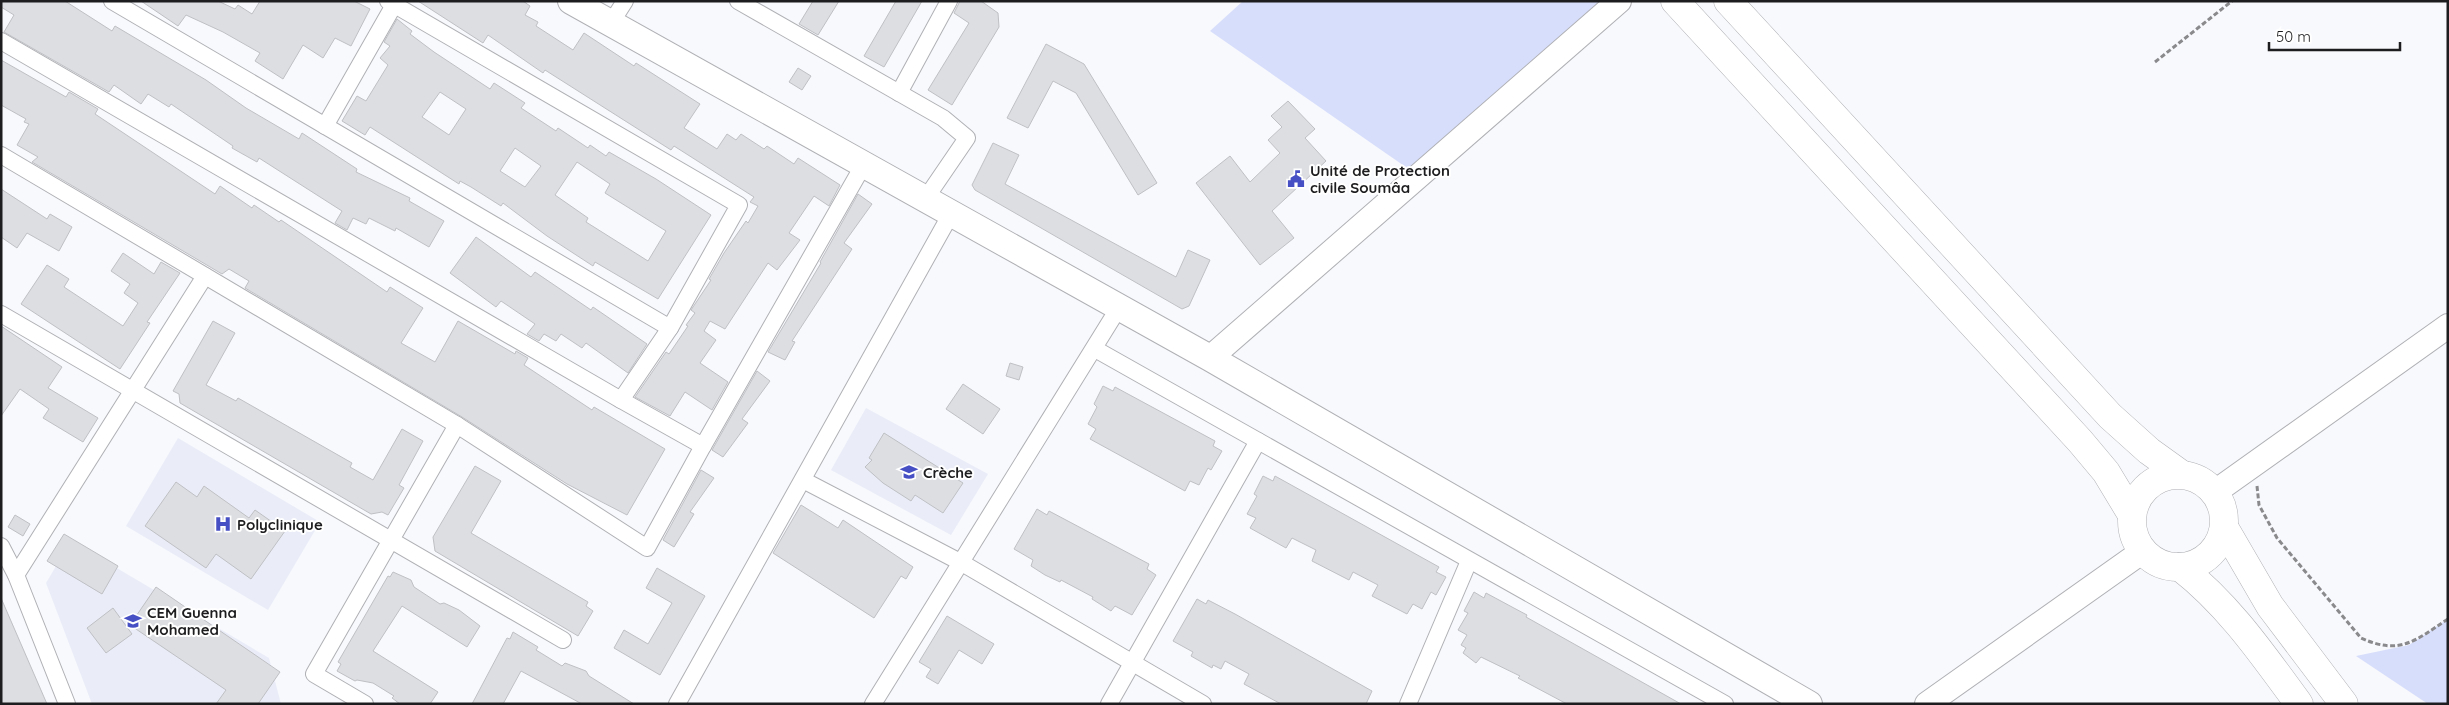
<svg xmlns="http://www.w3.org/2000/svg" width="2449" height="705" font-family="Quicksand,sans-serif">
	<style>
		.built { fill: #eaedf8 }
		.green { fill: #d7defb }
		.building { fill: #dddee2; stroke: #bfc0c4; fill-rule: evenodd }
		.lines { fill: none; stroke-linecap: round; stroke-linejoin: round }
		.street-casing { stroke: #b0b1b5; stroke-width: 18 }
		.secondary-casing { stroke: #b0b1b5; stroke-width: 26 }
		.primary-casing { stroke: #b0b1b5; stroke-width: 28 }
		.highway-casing { stroke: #b0b1b5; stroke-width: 29 }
		.path { stroke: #8a8a8d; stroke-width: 3; stroke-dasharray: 5 2.5; stroke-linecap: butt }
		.street { stroke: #fff; stroke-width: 16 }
		.secondary { stroke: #fff; stroke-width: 24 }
		.primary { stroke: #fff; stroke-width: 26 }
		.highway { stroke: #fff; stroke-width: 28 }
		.labels { text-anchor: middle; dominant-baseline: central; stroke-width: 4; stroke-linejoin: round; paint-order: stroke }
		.poi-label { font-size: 15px; font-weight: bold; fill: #1d1d1f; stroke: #fff; text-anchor: start }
	</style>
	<rect width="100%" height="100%" fill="#f8f9fd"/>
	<g class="built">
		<polygon points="866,408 988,474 951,535 831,470"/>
		<polygon points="178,438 320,522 268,610 126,526"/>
		<polygon points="71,541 269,658 281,704 92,704 46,583"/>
	</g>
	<g class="green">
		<polygon points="1243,1 1606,1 1410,170 1210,31"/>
		<polygon points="2448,619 2448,704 2428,704 2356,656 2409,645"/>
	</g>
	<g class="building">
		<polygon points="1,1 65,1 112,31 115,26 206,80 246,108 299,139 302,133 357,169 356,172 410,198 409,201 444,221 429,247 396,228 395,231 369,218 366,224 353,218 347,230 335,223 342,211 259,158 257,162 232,148 233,146 171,104 169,107 148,94 141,104 114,85 109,92 4,32 14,15 1,7"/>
		<polygon points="141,1 218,1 235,9 238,5 252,14 260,1 354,1 370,9 351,46 335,38 323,58 303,45 283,79 255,61 260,53 223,32 186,15 178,26"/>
		<polygon points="418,1 523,1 530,6 525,15 538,22 536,26 573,50 584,33 634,66 636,63 700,104 684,128 717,149 727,134 736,140 741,134 764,149 767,146 794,164 798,158 840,185 829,206 814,196 789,233 800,240 777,270 768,263 725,329 710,321 704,331 716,340 700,363 728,382 712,410 685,392 670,416 635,397 666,352 669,354 688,326 686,325 695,313 691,310 711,280 709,279 724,253 746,221 748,223 758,206 750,202 754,197 674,146 671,150 545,70 543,73 488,35 483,43"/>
		<polygon points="813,1 839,1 818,35 799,24"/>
		<polygon points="896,1 922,1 884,67 864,56"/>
		<polygon points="960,1 981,1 998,13 999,27 952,105 928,90 969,23 954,13"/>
		<path d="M397 19 412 31 410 34 434 52 490 89 494 83 525 103 521 108 556 131 558 128 588 148 590 145 606 156 609 152 656 179 711 215 658 299 595 262 593 266 547 236 503 203 501 206 471 187 460 181 459 184 370 127 365 135 342 121 357 96 366 101 388 65 380 58 390 46 384 42ZM440 92 466 109 449 135 422 117ZM515 148 541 166 525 187 500 171ZM577 162 610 184 605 193 666 231 648 261 586 222 588 218 555 195Z"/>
		<polygon points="1046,44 1084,64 1157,183 1138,195 1076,93 1053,81 1028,128 1007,118"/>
		<polygon points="1,60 66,97 69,92 98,109 95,114 215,194 220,186 252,208 254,205 279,222 281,220 387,292 390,287 423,308 401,343 435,362 458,321 515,354 516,351 528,358 524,365 592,410 594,407 665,449 627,515 567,484 462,417 245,288 249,281 229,269 222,274 32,162 38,157 17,145 29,124 24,122 26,119 1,105"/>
		<polygon points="798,68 811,76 802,90 789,82"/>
		<polygon points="1288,101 1315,129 1305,138 1326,161 1272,211 1294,238 1260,265 1196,183 1230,156 1250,182 1280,153 1268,140 1282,127 1271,116"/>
		<polygon points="993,143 1019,155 1005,184 1176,277 1188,250 1210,260 1189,306 1182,309 975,190 972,185"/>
		<polygon points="1,189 47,219 50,214 72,227 59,251 27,233 17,248 1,237"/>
		<polygon points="858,194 872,204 844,243 852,249 792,341 795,342 785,360 768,352 821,263 820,262"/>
		<polygon points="476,237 531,277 535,272 591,310 593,307 647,344 628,373 586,343 582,348 561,334 556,341 544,334 539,341 527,334 535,324 501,301 496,307 450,273"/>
		<polygon points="123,253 154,274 161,262 180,273 147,322 150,323 120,369 21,304 47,265 69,279 64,287 123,326 138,303 124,293 130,284 111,271"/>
		<polygon points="213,321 235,333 206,385 236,401 238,398 352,463 350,467 373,480 402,429 423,441 399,485 404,488 388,515 382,512 371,514 180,403 179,394 173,391"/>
		<polygon points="1,326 62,367 48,388 98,418 83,442 43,418 49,409 20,389 1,416"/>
		<polygon points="1010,363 1023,367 1019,380 1006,376"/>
		<polygon points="757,371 770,381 742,419 748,423 723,457 712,450"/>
		<polygon points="963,384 1000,409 983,434 946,409"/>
		<polygon points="1103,386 1113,391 1115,387 1215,441 1213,446 1222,451 1211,470 1208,468 1199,485 1190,481 1185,491 1090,439 1096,429 1088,424 1097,407 1094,404"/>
		<polygon points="884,433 963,483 943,513 915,495 911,501 883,483 865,467 872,460 869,458"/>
		<polygon points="475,466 501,481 471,533 588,602 586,606 593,611 578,636 435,551 433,537"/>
		<polygon points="701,470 714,478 690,512 694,514 674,547 663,540"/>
		<polygon points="1263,476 1273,481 1275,476 1439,567 1436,572 1446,577 1436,595 1431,592 1422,609 1413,604 1407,614 1372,596 1378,585 1353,572 1349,580 1312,561 1316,550 1292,538 1286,548 1250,528 1256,518 1247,514 1257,496 1254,494"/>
		<polygon points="176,482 197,497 204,486 249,518 255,510 285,531 251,579 216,554 206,568 145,526"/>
		<polygon points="801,505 838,528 843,520 913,567 906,579 901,576 874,618 773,553"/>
		<polygon points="1037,509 1047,515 1049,511 1149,564 1147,569 1156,575 1132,615 1115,606 1111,611 1092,599 1093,597 1061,580 1060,582 1045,575 1031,566 1033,560 1014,549"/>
		<polygon points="15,515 30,524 23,536 8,527"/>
		<polygon points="64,534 118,566 102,594 47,561"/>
		<polygon points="657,568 705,596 660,675 614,648 624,630 648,644 672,603 646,588"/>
		<polygon points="393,572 411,580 414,587 440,604 444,603 459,610 480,626 467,647 402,606 373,651 438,692 430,704 400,704 392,698 394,696 373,683 357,680 355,681 337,671 341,664 338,662 388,576 390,577"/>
		<polygon points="156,587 280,672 258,704 216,704 226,690 130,625"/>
		<polygon points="1474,592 1484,598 1486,593 1512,607 1527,615 1526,617 1681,704 1567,704 1518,678 1520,676 1481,657 1476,663 1463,653 1466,648 1461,645 1467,635 1458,630 1468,613 1464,611"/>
		<polygon points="1,598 47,704 1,704"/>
		<polygon points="1197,599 1206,604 1208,600 1235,614 1372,691 1366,704 1281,704 1244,684 1249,674 1225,661 1221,669 1213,665 1212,668 1191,656 1193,652 1173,641"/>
		<polygon points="113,608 132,634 106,653 87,628"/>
		<polygon points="947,616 994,644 982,664 959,650 938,684 926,677 931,669 919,662"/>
		<polygon points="513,632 538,647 536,650 562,666 565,663 586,671 589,676 634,704 582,704 521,671 503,704 472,704 507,638 510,639"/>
	</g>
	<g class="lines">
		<g class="street-casing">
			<g id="street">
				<polyline points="112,1 670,328 739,205 388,1"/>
				<polyline points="738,1 943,118 967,138 926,198"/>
				<polyline points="611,23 625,1"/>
				<polyline points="1,41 621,400 670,328"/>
				<polyline points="899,93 949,1"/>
				<polyline points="325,126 394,5"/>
				<polyline points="1,155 457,425 647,548 703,446 621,400"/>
				<polyline points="1,314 563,640"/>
				<polyline points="1095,349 1725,704"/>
				<polyline points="703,446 864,164"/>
				<polyline points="803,480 962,563 1203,704"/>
				<polyline points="1,546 16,575 67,704"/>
				<polyline points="16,575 205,276"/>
				<polyline points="365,704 314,674 457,425"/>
				<polyline points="677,704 952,212"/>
				<polyline points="873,704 1118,309"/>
				<polyline points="1109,704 1258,441"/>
				<polyline points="1408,704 1469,561"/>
			</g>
		</g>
		<g class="secondary-casing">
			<g id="secondary">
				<polyline points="1210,358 1619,1"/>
				<polyline points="2215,492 2448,326"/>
				<polyline points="1927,704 2143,551"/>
			</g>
		</g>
		<g class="primary-casing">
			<polyline id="primary" points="571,1 1210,358 1809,704"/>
		</g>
		<g class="highway-casing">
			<g id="highway">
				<polyline points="1675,1 2080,441 2106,472 2132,515"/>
				<polyline points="1728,1 2110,416 2149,451 2181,474"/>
				<circle cx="2178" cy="521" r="46"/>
				<polyline points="2224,527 2270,606 2344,704"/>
				<path d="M2180 567C2229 605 2263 655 2299 704"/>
			</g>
		</g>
		<g class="path">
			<polyline points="2155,62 2232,1"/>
			<path d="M2257 486 2259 505 2277 538 2361 638C2400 656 2416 640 2448 619"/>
		</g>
		<use href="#street" class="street"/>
		<use href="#secondary" class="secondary"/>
		<use href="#primary" class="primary"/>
		<use href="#highway" class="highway"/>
	</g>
	<defs>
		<g id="civic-bare" transform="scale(1.35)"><path d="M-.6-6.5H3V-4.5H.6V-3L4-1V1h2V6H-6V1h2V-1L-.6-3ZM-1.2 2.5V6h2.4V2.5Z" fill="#474fc4" stroke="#fff" stroke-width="2.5" paint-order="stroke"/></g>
		<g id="school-bare" transform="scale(1.35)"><path d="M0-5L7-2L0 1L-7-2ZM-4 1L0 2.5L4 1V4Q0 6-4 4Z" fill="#474fc4" stroke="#fff" stroke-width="2.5" paint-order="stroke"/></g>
		<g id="hospital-bare" transform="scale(1.35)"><path d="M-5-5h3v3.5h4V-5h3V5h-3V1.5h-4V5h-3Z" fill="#474fc4" stroke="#fff" stroke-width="2.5" paint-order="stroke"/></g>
	</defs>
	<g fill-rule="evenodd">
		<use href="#civic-bare" x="1296" y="179"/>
		<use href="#school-bare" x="909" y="472"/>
		<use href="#hospital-bare" x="223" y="524"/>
		<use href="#school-bare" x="133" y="621"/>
	</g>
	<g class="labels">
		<g class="poi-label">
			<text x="1310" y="170">Unité de Protection<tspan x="1310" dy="17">civile Soumâa</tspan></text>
			<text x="923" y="472">Crèche</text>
			<text x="237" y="524">Polyclinique</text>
			<text x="147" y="612">CEM Guenna<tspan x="147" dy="17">Mohamed</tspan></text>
		</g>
	</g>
	<rect width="2449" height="705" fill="none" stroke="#1d1d1f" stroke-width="5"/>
	<path d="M2269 42v8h131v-8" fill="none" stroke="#1d1d1f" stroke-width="2.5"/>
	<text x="2276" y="42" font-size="15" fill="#1d1d1f" stroke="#ffffff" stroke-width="4" paint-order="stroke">50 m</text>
</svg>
